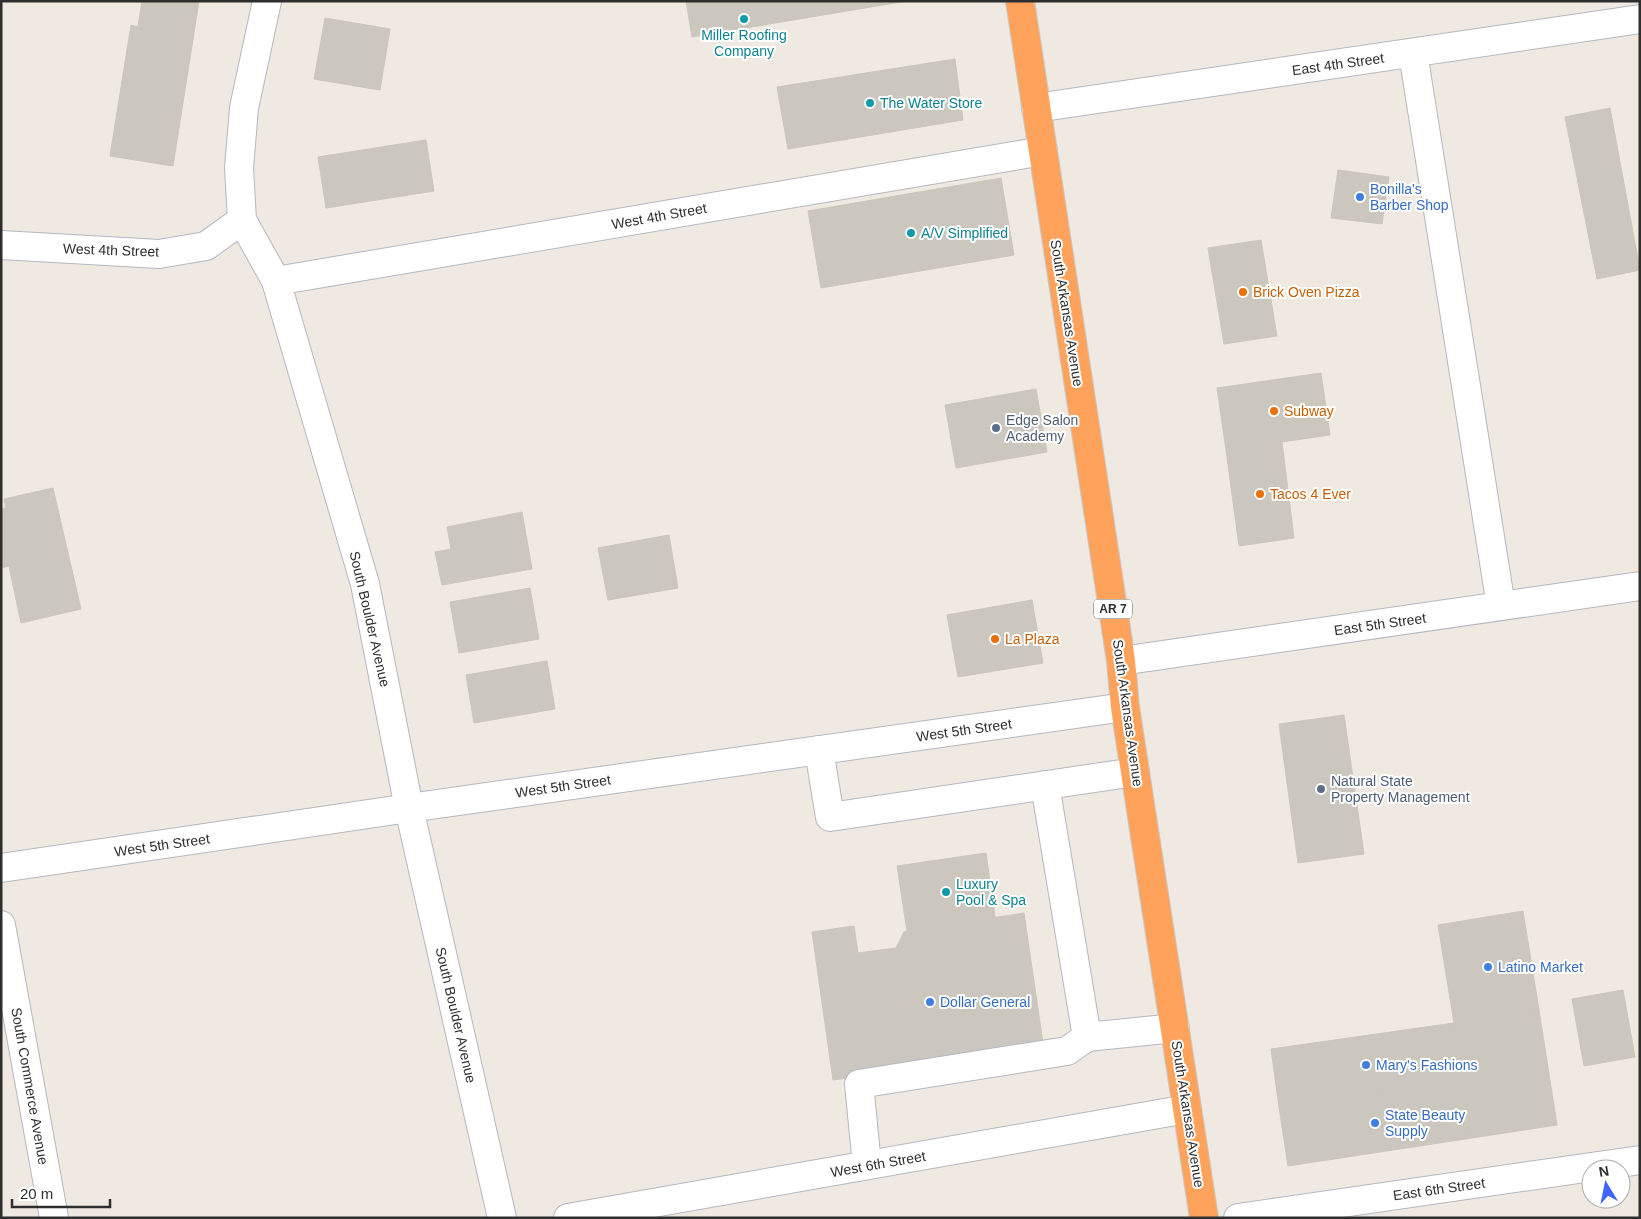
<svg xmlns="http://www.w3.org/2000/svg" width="1641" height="1219" font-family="Helvetica,sans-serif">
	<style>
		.building { fill: #cbc7bf; stroke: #cbc5ba }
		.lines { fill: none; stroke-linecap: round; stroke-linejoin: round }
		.minor-casing { stroke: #b4b7c1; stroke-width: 30 }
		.highway-casing { stroke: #c9c9c9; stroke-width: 30 }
		.minor { stroke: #fff; stroke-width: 28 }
		.highway { stroke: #ffa35c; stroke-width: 28 }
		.culture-dot { fill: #0f9aa8; stroke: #fff; stroke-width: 2 }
		.shop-dot { fill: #3f7fe0; stroke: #fff; stroke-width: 2 }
		.food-dot { fill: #e8710a; stroke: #fff; stroke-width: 2 }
		.service-dot { fill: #5c6f8a; stroke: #fff; stroke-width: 2 }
		.labels { text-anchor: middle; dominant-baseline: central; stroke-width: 4; stroke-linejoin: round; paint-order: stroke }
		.shield { fill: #fff; stroke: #6d6d6d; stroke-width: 1 }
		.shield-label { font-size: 12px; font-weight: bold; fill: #2e2e2e }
		.culture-label { font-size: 14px; fill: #0d838f; stroke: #fff; text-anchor: start }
		.street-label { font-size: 14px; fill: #2e2e2e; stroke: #fff }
		.shop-label { font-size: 14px; fill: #366cbe; stroke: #fff; text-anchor: start }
		.food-label { font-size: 14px; fill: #c56008; stroke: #fff; text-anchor: start }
		.service-label { font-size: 14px; fill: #4e5e75; stroke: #fff; text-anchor: start }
	</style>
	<rect width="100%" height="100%" fill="#efe9e1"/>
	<g class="building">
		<polygon points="142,1 199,1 173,166 110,156 131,25 138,27"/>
		<polygon points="686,1 907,1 692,37"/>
		<polygon points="325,18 390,29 380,90 314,79"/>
		<polygon points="955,59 963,120 788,149 777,87"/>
		<polygon points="1610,108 1640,270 1597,279 1565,117"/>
		<polygon points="426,140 434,191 326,208 318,157"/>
		<polygon points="1338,170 1389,177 1382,224 1331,218"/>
		<polygon points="1001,178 1014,255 821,288 808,211"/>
		<polygon points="1261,240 1277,336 1224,344 1208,248"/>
		<polygon points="1321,373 1330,435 1226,450 1217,388"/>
		<polygon points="1036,389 1047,452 956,468 945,405"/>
		<polygon points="1282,442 1294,538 1239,546 1226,450"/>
		<polygon points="53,488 81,609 21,623 9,566 1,568 1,509 6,508 4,499"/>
		<polygon points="522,512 532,569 442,585 435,552 451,549 447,527"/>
		<polygon points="669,535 678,588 608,600 598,548"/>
		<polygon points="530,588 539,639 459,653 450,602"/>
		<polygon points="1032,600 1043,663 958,677 947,615"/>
		<polygon points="547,661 555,709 474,723 466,675"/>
		<polygon points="1344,715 1364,854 1298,863 1279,724"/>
		<polygon points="986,853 995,917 907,931 897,866"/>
		<polygon points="1523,911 1539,1010 1454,1023 1438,925"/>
		<polygon points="1024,913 1044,1050 833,1080 812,932 854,926 858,953 896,948 904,932 907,931"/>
		<polygon points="1623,990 1635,1057 1584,1066 1572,999"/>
		<polygon points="1539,1010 1557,1125 1472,1138 1454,1023"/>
		<polygon points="1454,1023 1462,1080 1279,1107 1271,1049"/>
		<polygon points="1462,1080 1472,1138 1288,1166 1279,1107"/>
	</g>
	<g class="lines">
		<g class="minor-casing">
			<g id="minor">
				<polyline points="267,1 244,108 239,168 242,220 276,281 365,584 409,808 502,1218"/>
				<polyline points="1413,53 1501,606"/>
				<polyline points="1036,108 1640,19"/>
				<polyline points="1,245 159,254 206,246 242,220"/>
				<polyline points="276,281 1043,151"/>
				<polyline points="1121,661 1640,586"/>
				<polyline points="819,750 830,817 1135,772"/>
				<polyline points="1045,785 1087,1037 1175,1028"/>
				<polyline points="1,868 409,808 1125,707"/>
				<polyline points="1,925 54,1218"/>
				<polyline points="867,1165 859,1084 1067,1051 1087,1037"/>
				<polyline points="568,1218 1187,1109"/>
				<polyline points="1238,1218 1640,1160"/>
			</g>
		</g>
		<g class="highway-casing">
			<polyline id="highway" points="1020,1 1121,661 1125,707 1204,1218"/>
		</g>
		<use href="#minor" class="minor"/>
		<use href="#highway" class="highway"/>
	</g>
	<g class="culture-dot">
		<circle cx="744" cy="19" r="5"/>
		<circle cx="870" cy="103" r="5"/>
		<circle cx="911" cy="233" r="5"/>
		<circle cx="946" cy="892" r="5"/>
	</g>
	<g class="shop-dot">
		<circle cx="1360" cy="197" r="5"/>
		<circle cx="1488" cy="967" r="5"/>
		<circle cx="930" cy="1002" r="5"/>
		<circle cx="1366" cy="1065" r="5"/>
		<circle cx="1375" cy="1123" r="5"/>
	</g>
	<g class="food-dot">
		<circle cx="1243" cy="292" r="5"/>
		<circle cx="1274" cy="411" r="5"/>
		<circle cx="1260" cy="494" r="5"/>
		<circle cx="995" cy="639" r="5"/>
	</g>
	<g class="service-dot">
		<circle cx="996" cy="428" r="5"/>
		<circle cx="1321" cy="789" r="5"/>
	</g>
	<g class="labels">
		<rect class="shield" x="1094" y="599.5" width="38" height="19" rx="4"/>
		<g class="shield-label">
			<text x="1113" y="609">AR 7</text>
		</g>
		<g class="culture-label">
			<text x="744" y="35" text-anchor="middle">Miller Roofing<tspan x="744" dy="16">Company</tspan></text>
			<text x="880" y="103">The Water Store</text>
			<text x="921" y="233">A/V Simplified</text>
			<text x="956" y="884">Luxury<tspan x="956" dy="16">Pool &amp; Spa</tspan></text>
		</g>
		<g class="street-label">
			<text transform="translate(1338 64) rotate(-8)">East 4th Street</text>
			<text transform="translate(659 216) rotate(-10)">West 4th Street</text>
			<text transform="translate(111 250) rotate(2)">West 4th Street</text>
			<text transform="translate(1067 313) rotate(81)">South Arkansas Avenue</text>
			<text transform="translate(370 619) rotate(77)">South Boulder Avenue</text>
			<text transform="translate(1380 624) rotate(-8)">East 5th Street</text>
			<text transform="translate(1128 713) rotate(82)">South Arkansas Avenue</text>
			<text transform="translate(964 730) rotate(-8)">West 5th Street</text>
			<text transform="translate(563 786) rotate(-8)">West 5th Street</text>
			<text transform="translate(162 845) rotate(-8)">West 5th Street</text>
			<text transform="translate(456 1015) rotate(77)">South Boulder Avenue</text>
			<text transform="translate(30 1086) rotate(80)">South Commerce Avenue</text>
			<text transform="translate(1188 1114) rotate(81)">South Arkansas Avenue</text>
			<text transform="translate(878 1164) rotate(-10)">West 6th Street</text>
			<text transform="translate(1439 1189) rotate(-8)">East 6th Street</text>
		</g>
		<g class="shop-label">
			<text x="1370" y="189">Bonilla's<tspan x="1370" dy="16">Barber Shop</tspan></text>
			<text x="1498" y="967">Latino Market</text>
			<text x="940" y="1002">Dollar General</text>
			<text x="1376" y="1065">Mary's Fashions</text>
			<text x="1385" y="1115">State Beauty<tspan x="1385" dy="16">Supply</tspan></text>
		</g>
		<g class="food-label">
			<text x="1253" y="292">Brick Oven Pizza</text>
			<text x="1284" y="411">Subway</text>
			<text x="1270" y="494">Tacos 4 Ever</text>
			<text x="1005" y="639">La Plaza</text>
		</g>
		<g class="service-label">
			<text x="1006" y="420">Edge Salon<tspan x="1006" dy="16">Academy</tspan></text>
			<text x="1331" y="781">Natural State<tspan x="1331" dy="16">Property Management</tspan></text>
		</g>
	</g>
	<rect width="1641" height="1219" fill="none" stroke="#2e2e2e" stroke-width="5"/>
	<g transform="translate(1606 1184) rotate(350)"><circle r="24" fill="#ffffff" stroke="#ababab"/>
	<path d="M0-4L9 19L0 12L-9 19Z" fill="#4264fb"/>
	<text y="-8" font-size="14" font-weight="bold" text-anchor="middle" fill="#2e2e2e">N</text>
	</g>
	<path d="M12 1199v8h98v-8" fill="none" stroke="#2e2e2e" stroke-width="2.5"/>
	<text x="20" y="1199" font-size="15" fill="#2e2e2e" stroke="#ffffff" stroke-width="4" paint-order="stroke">20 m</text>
</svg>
